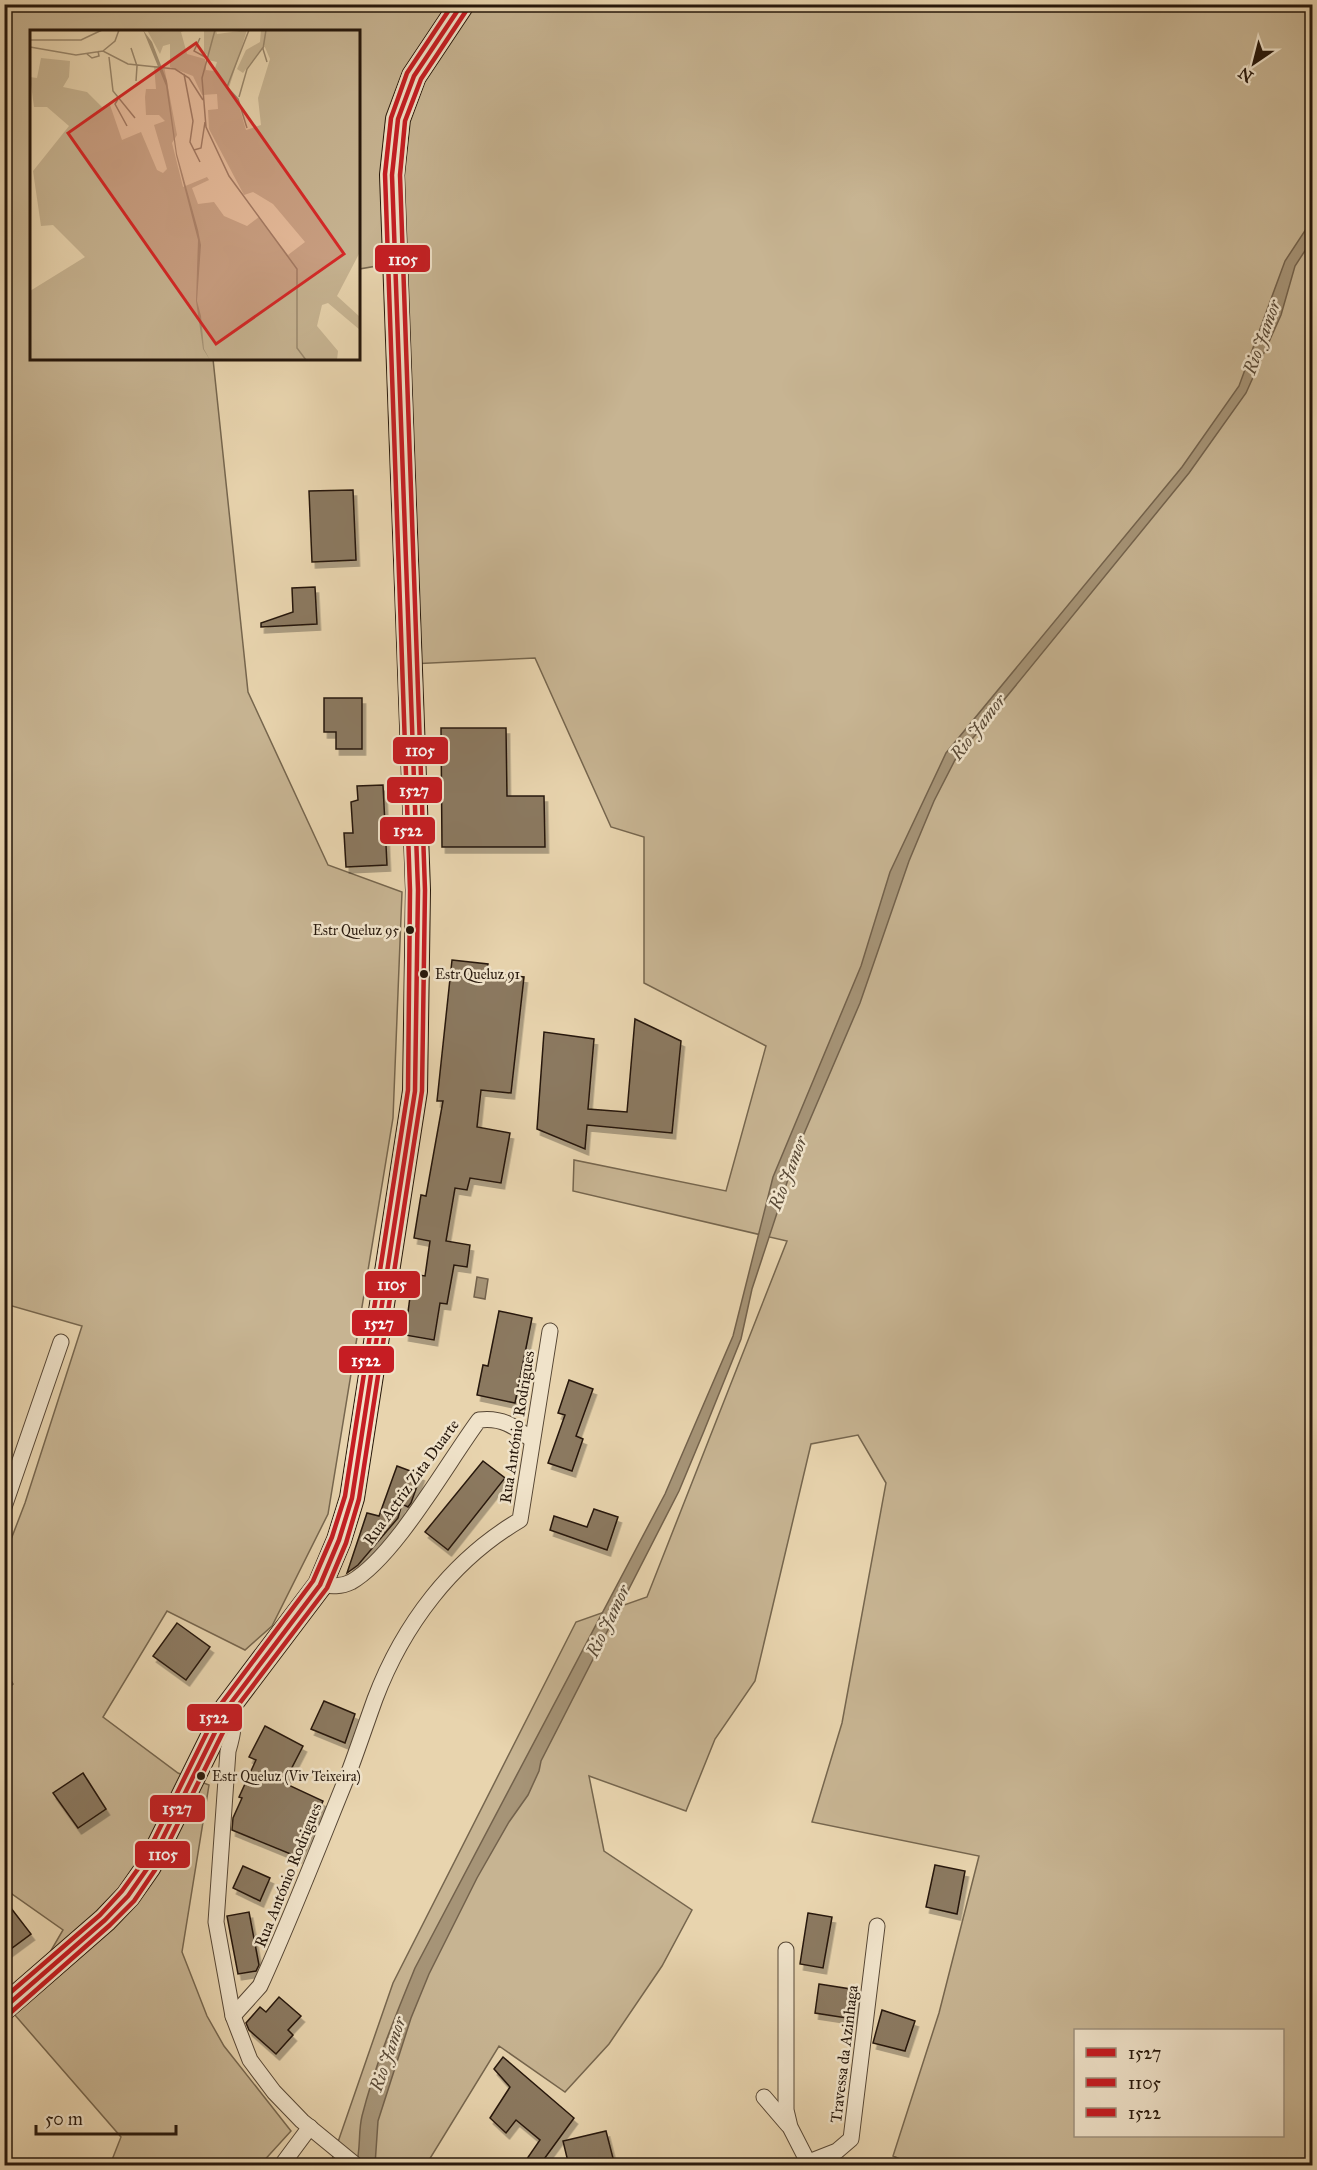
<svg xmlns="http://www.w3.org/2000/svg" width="1317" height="2170" font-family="'IM FELL Great Primer',serif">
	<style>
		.green { fill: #c7b492; stroke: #76664e; stroke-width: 1.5; fill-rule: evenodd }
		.water { fill: #a69477; stroke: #73624c; stroke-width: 1.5 }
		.building { fill: #8b7960; stroke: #26170b; stroke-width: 1.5; filter: url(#shadow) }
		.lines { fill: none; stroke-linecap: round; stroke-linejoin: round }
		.street-casing { stroke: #564634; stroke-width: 17 }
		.primary-casing { stroke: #26170b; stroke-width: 26 }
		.street { stroke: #f0e3ca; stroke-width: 15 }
		.primary { stroke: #e8d4ae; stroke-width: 24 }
		.bus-1-casing { stroke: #f0e3ca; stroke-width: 9 }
		.bus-2-casing { stroke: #f0e3ca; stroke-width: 9 }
		.bus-3-casing { stroke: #f0e3ca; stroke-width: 9 }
		.bus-1 { stroke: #c61d23; stroke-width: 4.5 }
		.bus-2 { stroke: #c61d23; stroke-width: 4.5 }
		.bus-3 { stroke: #c61d23; stroke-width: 4.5 }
		.bus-dot { fill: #26170b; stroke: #f0e3ca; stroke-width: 2 }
		.labels { text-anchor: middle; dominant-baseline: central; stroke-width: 5; stroke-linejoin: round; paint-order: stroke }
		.bus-label { font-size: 14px; fill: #26170b; stroke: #f0e3ca; text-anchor: start }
		.street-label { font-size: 16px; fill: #26170b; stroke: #f0e3ca }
		.water-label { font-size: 18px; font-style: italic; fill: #594936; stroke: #f0e3ca }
		.inset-road { fill: none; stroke: #9a886d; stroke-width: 1.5 }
		.view { fill: #d62828; fill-opacity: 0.15; stroke: #d62828; stroke-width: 3 }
		.inset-edge { fill: none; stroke: #26170b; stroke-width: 3 }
		.line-badge { stroke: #f0e3ca; stroke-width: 2 }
		.badge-label { font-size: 16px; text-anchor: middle; font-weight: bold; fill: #fff }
	</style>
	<defs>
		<filter id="shadow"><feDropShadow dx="3.5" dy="6" stdDeviation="0" flood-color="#0004"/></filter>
	</defs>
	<rect width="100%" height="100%" fill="#e8d4ae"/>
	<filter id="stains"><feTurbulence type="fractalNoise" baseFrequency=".00333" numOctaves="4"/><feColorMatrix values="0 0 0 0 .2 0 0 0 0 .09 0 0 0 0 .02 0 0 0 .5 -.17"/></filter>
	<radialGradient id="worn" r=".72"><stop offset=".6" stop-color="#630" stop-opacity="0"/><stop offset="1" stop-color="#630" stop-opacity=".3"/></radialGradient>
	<path class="green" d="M4 5H1312V2165L916 2166 893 2156 939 2013 979 1856 812 1822 842 1723 886 1483 858 1435 811 1444 755 1681 715 1739 686 1811 589 1776 604 1851 692 1910 662 1966 609 2044 565 2092 499 2046 426 2165H330L393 1983 576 1622 647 1597 787 1241 573 1191 574 1160 726 1191 766 1046 644 983V837L611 827 535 658 410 664 395 263 359 269 358 32H32V358L213 359 248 692 328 865 402 892 393 1118 328 1514 272 1626 245 1650 167 1611 103 1717 178 1773 209 1785 182 1952 207 2016 224 2046 291 2131 260 2165H110L121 2137 14 2014 63 1930 5 1889 4 1692 13 1684 5 1670V1555L25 1503 82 1326 5 1304ZM1076 2030H1282V2136H1076Z"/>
	<g class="water">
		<path d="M1312 220V240L1295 266 1281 315 1246 393 1189 473 955 760 934 801 909 861 860 1003 800 1143 752 1289 741 1339 704 1431 679 1491 541 1761 539 1771 528 1795 509 1822 477 1878 429 1974 411 2018 378 2121 375 2165 356 2166C361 2149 358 2132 362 2116 375 2065 395 2017 415 1968L665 1494 733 1336 773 1177 861 966 890 872 946 753 1182 467 1239 386 1285 261Z"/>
		<polygon points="477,1277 488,1279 485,1299 474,1297"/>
	</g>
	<g class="building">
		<polygon points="353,490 356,560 312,562 309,491"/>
		<polygon points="315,587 317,624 261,627 261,623 293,612 292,588"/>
		<polygon points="324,698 362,698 362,749 336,749 336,732 324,732"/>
		<polygon points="441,728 506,728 507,796 544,796 545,847 442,847"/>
		<polygon points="383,785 387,865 346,867 344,833 353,833 351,802 358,800 357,786"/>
		<polygon points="452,960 488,964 487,973 524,977 511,1093 481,1090 477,1127 510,1133 501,1183 470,1178 467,1190 455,1188 446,1241 470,1245 467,1267 454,1265 447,1304 440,1303 434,1340 405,1335 413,1274 425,1276 430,1241 414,1238 421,1195 426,1196 443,1101 437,1101"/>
		<polygon points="635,1019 681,1041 672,1133 587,1125 585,1149 537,1129 544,1032 594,1039 588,1109 627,1112"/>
		<polygon points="499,1311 532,1318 515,1403 477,1395 483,1365 488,1366"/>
		<polygon points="569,1380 593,1389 576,1436 583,1439 572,1471 548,1463 565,1415 558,1413"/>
		<polygon points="483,1461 505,1478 448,1550 425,1532"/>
		<polygon points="397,1466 421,1475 411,1503 408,1507 402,1504 398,1518 358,1565 347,1573 367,1513 379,1516"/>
		<polygon points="594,1509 618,1517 607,1550 550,1530 554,1516 587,1527"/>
		<polygon points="177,1623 210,1647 186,1680 153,1656"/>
		<polygon points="324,1701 355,1714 345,1743 311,1729"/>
		<polygon points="265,1726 303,1746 284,1783 323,1801 298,1857 232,1830 233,1818 242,1798 239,1797 256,1760 249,1757"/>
		<polygon points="83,1773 106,1809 78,1828 53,1793"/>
		<polygon points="935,1865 965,1871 957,1914 926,1907"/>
		<polygon points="243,1866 270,1878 260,1901 233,1888"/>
		<polygon points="4,1899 31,1934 4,1954"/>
		<polygon points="249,1912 259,1965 256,1971 238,1974 227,1916"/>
		<polygon points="808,1913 832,1917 823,1968 800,1964"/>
		<polygon points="819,1984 857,1990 853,2019 815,2013"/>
		<polygon points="279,1997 301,2016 288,2030 293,2035 276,2054 249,2030 246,2023 260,2007 266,2012"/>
		<polygon points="882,2010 915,2021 905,2051 873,2043"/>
		<polygon points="503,2057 574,2118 539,2166 522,2166 540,2140 516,2120 506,2133 490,2118 510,2087 494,2069"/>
		<polygon points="606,2131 614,2162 600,2166 569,2166 563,2141"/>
	</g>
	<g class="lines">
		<g class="street-casing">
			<g id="street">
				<polyline points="4,1507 61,1342"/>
				<path d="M320 1585C331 1586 341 1587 351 1582 395 1557 447 1463 479 1420 502 1417 514 1426 532 1440"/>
				<path d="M227 1708C236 1724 233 1734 228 1751L216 1922 233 2016 250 2060 274 2092 302 2121 357 2166"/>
				<polyline points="786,1950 786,2110 790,2127 810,2166"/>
				<path d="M233 2016 260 1986C292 1916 320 1843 349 1772 358 1748 366 1724 375 1699 403 1625 452 1560 520 1520L550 1331"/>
				<polyline points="764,2097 788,2125"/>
				<polyline points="809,2162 837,2151 851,2139 877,1926"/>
				<polyline points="281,2166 310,2127"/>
			</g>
		</g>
		<g class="primary-casing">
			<polyline id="primary" points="4,2008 105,1920 128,1896 149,1866 227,1708 320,1585 339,1540 352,1498 415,1091 418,890 392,175 398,119 414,76 462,4"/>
		</g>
		<use href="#street" class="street"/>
		<use href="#primary" class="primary"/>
		<g class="bus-1-casing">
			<polyline id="bus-1" points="4,2008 105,1920 128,1896 149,1866 227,1708 320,1585 339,1540 352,1498 415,1091 418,890 392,175 398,119 414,76 462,4"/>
		</g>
		<g class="bus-2-casing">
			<polyline id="bus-2" points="9,2014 110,1925 134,1901 155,1870 233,1712 327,1588 346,1543 359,1499 422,1091 425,890 400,175 405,121 421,79 468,8"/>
		</g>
		<g class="bus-3-casing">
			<polyline id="bus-3" points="4,1998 100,1915 122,1891 143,1862 221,1704 313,1581 332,1537 345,1496 408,1090 410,890 385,174 391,118 407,73 453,4"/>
		</g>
		<use href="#bus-1" class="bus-1"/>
		<use href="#bus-2" class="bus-2"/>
		<use href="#bus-3" class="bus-3"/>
	</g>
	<g class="bus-dot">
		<circle cx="410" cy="930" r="5"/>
		<circle cx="424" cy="974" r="5"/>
		<circle cx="201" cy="1776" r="5"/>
	</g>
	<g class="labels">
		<g class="bus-label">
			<text x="399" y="930" text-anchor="end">Estr Queluz 95</text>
			<text x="435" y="974">Estr Queluz 91</text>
			<text x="212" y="1776">Estr Queluz (Viv Teixeira)</text>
		</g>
		<g class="street-label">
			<text transform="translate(517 1427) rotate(-81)">Rua António Rodrigues</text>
			<text transform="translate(411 1482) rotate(-54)">Rua Actriz Zita Duarte</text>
			<text transform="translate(288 1875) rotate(-68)">Rua António Rodrigues</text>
			<text transform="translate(844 2054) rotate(-83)">Travessa da Azinhaga</text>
		</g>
		<g class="water-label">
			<text transform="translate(1262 337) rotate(-70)">Rio Jamor</text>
			<text transform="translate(978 727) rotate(-52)">Rio Jamor</text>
			<text transform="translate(788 1173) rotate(-69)">Rio Jamor</text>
			<text transform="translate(608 1621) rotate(-64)">Rio Jamor</text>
			<text transform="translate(388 2054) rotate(-71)">Rio Jamor</text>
		</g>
	</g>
	<g transform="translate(30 30)">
		<rect width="330" height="330" fill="#e8d4ae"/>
		<path d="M117 0H156L151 2 157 24 175 29 176 40 184 41 187 32 178 30V25L174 23V0H186L187 4 217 0 198 61 207 69 216 100 231 95 228 68 240 29 234 15 213 43 207 39 216 20 230 12 231 0H330V222L307 266 330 287V300L298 273 292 275 287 296 308 321 307 330H0V261L55 227 23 195 11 196 3 141 39 96 17 77H4L0 47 7 48 11 28 40 31 39 47 33 57 57 62 72 77 80 75 92 110 111 102 127 140 133 143 137 139 124 95 135 91 129 85H116L115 67 116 59H126L124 36H134L147 105 142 113 153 157 177 147 179 150 162 158 168 174 184 172 194 186 217 196 229 187 258 225 275 212 243 174 223 162 214 165 179 99 178 80 188 79 187 64 172 65 163 46 140 37V14L133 16 130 24Z" fill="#c7b492"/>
		<path d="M113 0 122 12 137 51 147 124 168 200 171 215 167 271 171 286 174 319 180 330 173 319 166 271 168 210 146 125 136 56Z" fill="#a69477"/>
		<path class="inset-road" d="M185 0 172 48 176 97 199 146 267 239V318L276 330M236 0 233 19 237 32M170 8 164 21 177 28M0 10H51L72 0M0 17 46 25 73 21 98 34 145 39 159 48 173 70M101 18 107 36 106 51M73 21 85 11 89 0M57 24 62 28 69 26 68 21M79 27 83 61 105 88M154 44 163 91 160 112 170 132M209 67 217 39 234 16M88 69 85 74 97 96M217 98 208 69 197 57 219 0M164 120 171 118 175 92"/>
		<path class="view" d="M166 13 314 224 186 314 38 103Z"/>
		<rect width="330" height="330" class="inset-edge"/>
	</g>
	<g class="line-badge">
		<rect x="374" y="244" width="57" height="29" rx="6" fill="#c61d23"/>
		<rect x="392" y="736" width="57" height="29" rx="6" fill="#c61d23"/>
		<rect x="386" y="776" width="57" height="28" rx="6" fill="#c61d23"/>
		<rect x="379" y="816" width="57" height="29" rx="6" fill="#c61d23"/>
		<rect x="364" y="1270" width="57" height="29" rx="6" fill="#c61d23"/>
		<rect x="351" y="1309" width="57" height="28" rx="6" fill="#c61d23"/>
		<rect x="338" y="1345" width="57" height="29" rx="6" fill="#c61d23"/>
		<rect x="186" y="1703" width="57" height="29" rx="6" fill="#c61d23"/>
		<rect x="149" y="1794" width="57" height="29" rx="6" fill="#c61d23"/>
		<rect x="134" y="1840" width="57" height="29" rx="6" fill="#c61d23"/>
	</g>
	<g class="badge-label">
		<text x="403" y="265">1105</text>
		<text x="420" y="756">1105</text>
		<text x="414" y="796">1527</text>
		<text x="408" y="836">1522</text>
		<text x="392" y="1290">1105</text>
		<text x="379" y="1329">1527</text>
		<text x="366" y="1366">1522</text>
		<text x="214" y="1723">1522</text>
		<text x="177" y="1814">1527</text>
		<text x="163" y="1860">1105</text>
	</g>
	<rect width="1317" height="2170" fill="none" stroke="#e8d4ae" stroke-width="24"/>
	<rect x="6" y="6" width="1305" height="2158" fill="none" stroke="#26170b" stroke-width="3"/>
	<rect x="12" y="12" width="1293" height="2146" fill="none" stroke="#26170b" stroke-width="1.5"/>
	<rect x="1074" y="2029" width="210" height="108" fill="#f0e3ca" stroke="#9f917e" stroke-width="1.5"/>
	<rect x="1086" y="2048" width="30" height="9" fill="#c61d23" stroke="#9f917e" stroke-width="1.5"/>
	<text x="1128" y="2059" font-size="18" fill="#26170b">1527</text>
	<rect x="1086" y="2078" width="30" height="9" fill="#c61d23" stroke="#9f917e" stroke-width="1.5"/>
	<text x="1128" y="2089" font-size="18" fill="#26170b">1105</text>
	<rect x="1086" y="2108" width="30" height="9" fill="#c61d23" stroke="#9f917e" stroke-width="1.5"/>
	<text x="1128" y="2119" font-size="18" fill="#26170b">1522</text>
	<g transform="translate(1254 63) rotate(215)" stroke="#f0e3ca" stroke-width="4.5" paint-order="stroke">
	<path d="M0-4.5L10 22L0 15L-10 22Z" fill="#26170b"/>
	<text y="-9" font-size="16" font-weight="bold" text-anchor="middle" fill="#26170b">N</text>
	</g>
	<path d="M36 2125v9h140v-9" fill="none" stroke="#26170b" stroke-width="3"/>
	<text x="45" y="2125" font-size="18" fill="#26170b" stroke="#f0e3ca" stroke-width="4.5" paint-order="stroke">50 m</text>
	<rect width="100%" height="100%" filter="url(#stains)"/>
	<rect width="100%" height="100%" fill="url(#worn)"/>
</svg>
